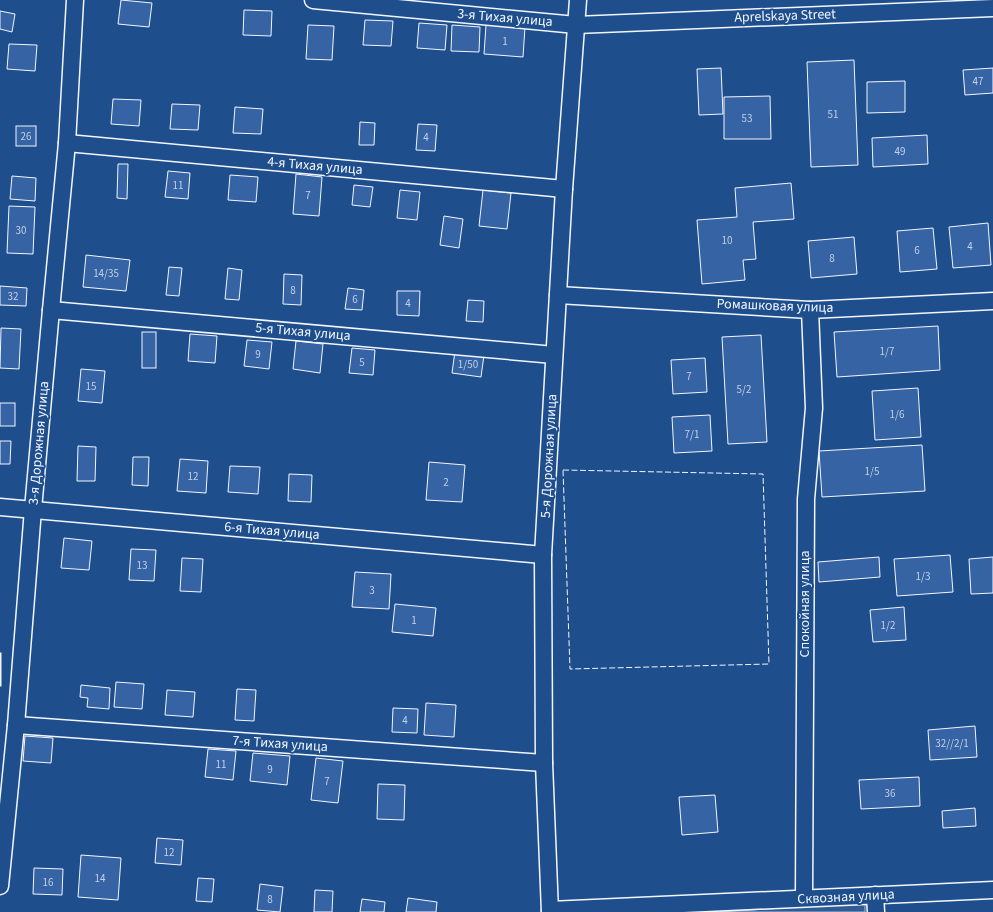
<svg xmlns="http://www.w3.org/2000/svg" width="993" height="912" font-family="'Source Sans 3',sans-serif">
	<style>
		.built { fill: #305b95; stroke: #a8bbd7 }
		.building { fill: #3563a3; stroke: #f2f6ff }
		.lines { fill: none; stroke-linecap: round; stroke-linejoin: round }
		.street-casing { stroke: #f2f6ff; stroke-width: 19 }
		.street { stroke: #1f4e8c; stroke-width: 16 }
		.fence { stroke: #f2f6ff; stroke-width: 1; stroke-dasharray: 6 2.5; stroke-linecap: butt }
		.labels { text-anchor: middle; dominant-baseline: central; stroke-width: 4; stroke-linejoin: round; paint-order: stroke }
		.number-label { font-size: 11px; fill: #c3d1e8 }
		.street-label { font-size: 14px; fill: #f2f6ff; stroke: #1f4e8c }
	</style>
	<rect width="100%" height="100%" fill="#1f4e8c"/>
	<polygon class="built" points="865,903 865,912 719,912"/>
	<g class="building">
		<polygon points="121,0 152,3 149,27 118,24"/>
		<polygon points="244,10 272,11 271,36 243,35"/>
		<polygon points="0,11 15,14 12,32 0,29"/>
		<polygon points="365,20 393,21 391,46 363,45"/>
		<polygon points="419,23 447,25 445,50 417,48"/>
		<polygon points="308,25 334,26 332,60 306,59"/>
		<polygon points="452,25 480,27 479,52 451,51"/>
		<polygon points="486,25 525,27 523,57 484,54"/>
		<polygon points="9,44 37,45 35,71 7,69"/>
		<polygon points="854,60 858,165 811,167 807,62"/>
		<polygon points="721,68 723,114 699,115 697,69"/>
		<polygon points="993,68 993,93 965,95 963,70"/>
		<polygon points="905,81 905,112 867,113 867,82"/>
		<polygon points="770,96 771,139 724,139 724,97"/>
		<polygon points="113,99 141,100 139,126 111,124"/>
		<polygon points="172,104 200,105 198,130 170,129"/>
		<polygon points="235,107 263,109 261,134 233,133"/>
		<polygon points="360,122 375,123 374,145 359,145"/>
		<polygon points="418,124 437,125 435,151 416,150"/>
		<rect x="16" y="126" width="20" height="20"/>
		<polygon points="927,135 928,164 873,167 872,138"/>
		<polygon points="118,164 128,164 127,199 117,198"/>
		<polygon points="168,171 190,173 188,199 165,197"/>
		<polygon points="296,174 322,177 319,216 293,214"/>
		<polygon points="230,175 258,177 256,202 228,200"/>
		<polygon points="12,176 36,178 35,201 10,199"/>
		<polygon points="791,183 794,219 753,222 756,259 743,260 745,280 702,284 697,220 737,217 735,188"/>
		<polygon points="354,185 373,187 370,207 352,205"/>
		<polygon points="400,190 420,192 417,220 397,218"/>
		<polygon points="483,190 511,193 507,229 479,226"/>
		<polygon points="9,206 35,207 33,254 7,253"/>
		<polygon points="444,216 463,219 459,248 440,245"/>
		<polygon points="988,223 991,265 953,268 949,227"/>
		<polygon points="933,228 937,269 900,272 897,231"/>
		<polygon points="854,237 857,274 811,278 808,241"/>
		<polygon points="86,255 130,260 126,291 83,287"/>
		<polygon points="169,267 182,268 179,296 166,295"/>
		<polygon points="228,268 242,270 239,300 225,299"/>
		<polygon points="284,274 302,275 301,305 283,304"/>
		<polygon points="0,286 27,288 26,306 0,305"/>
		<polygon points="348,288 364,290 362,310 345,309"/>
		<polygon points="397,291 420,291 419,316 397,315"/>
		<polygon points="468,300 484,301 483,322 466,321"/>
		<polygon points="938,326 940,370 837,377 834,332"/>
		<polygon points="1,328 21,329 19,369 0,368"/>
		<rect x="142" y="332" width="14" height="36"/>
		<polygon points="190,334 217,336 215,363 188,361"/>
		<polygon points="761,335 767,442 728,444 722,337"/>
		<polygon points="247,340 272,342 269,369 244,366"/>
		<polygon points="296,341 323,344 320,373 293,369"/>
		<polygon points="352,348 375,350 373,375 349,373"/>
		<polygon points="455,351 484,355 481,377 452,373"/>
		<polygon points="705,358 707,392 673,394 671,360"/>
		<polygon points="81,369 105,371 102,403 78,401"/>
		<polygon points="918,388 921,437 875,440 872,391"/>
		<rect x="0" y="403" width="15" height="23"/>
		<polygon points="710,415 712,451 674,453 672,417"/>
		<polygon points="0,441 11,441 10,464 0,464"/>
		<polygon points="922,445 925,491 822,497 819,451"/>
		<polygon points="78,446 96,447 95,481 77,481"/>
		<polygon points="133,457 149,457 148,486 132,485"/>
		<polygon points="180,459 208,461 206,493 177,491"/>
		<polygon points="429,462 465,465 462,502 426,500"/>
		<polygon points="230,466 260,467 258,494 228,492"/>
		<polygon points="289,474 312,475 311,502 288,501"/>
		<polygon points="64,538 92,541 89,570 61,568"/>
		<polygon points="131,549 156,550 154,581 129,580"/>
		<polygon points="950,555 953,592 897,596 894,559"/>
		<polygon points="879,557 880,577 819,582 818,562"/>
		<polygon points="993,557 993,593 971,594 969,559"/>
		<polygon points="182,558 203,559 201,592 180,591"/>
		<polygon points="355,572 391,574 389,609 352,607"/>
		<polygon points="395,604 436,608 433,636 392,632"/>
		<polygon points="904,607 906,640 873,642 870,610"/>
		<rect x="0" y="653" width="1" height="33"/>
		<polygon points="116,682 144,684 142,709 114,707"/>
		<polygon points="81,685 110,688 109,709 87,707 88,698 80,697"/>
		<polygon points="237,689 256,690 254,721 235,720"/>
		<polygon points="167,690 195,692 193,717 165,715"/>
		<polygon points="426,703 456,705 454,737 424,735"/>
		<polygon points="393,708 418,709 417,733 392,732"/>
		<polygon points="975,726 977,757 930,760 928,730"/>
		<polygon points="25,736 53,738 51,763 23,761"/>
		<polygon points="208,749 236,751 233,780 205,777"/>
		<polygon points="253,753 290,756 287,785 250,781"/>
		<polygon points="316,758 343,761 338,803 311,800"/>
		<polygon points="919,777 920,806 861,809 859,780"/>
		<polygon points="378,784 405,785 404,820 377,819"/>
		<polygon points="715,795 718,832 682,835 679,797"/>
		<polygon points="975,808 976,826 943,828 942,811"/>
		<polygon points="157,838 183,840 181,865 155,863"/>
		<polygon points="81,855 121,858 118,900 78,897"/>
		<polygon points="34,868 63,869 62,895 33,894"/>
		<polygon points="198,878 214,879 212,902 196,901"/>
		<polygon points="260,884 283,887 280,912 257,910"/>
		<polygon points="315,890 333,891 332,912 314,912"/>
		<polygon points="408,898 437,902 436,912 406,912"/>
		<polygon points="362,899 385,902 384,912 360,912"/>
	</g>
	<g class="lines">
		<g class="street-casing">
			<g id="street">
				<polyline points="313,0 576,25 993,8"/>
				<polyline points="67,143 564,189"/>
				<polyline points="558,295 810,310 993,301"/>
				<polyline points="51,310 554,355"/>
				<polyline points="0,507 543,555"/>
				<polyline points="16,725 544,763"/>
				<polyline points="0,886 16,725 33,509 51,310 67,143 75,0"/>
				<polyline points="875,895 876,912"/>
				<polyline points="804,898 806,499 814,408 810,310"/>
				<polyline points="550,910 993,890"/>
				<polyline points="550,912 544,763 543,555 564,189 578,0"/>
			</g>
		</g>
		<use href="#street" class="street"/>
		<polygon class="fence" points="563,470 763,474 769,664 570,669"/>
	</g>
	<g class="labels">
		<g class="number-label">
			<text x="505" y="41">1</text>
			<text x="978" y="81">47</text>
			<text x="833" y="114">51</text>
			<text x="747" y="118">53</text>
			<text x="26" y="136">26</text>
			<text x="426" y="137">4</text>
			<text x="900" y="151">49</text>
			<text x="178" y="185">11</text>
			<text x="308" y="195">7</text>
			<text x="21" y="230">30</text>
			<text x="727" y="240">10</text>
			<text x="970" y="246">4</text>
			<text x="917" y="250">6</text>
			<text x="832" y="258">8</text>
			<text x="106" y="273">14/35</text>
			<text x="293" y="290">8</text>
			<text x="13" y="296">32</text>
			<text x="355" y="299">6</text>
			<text x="408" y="303">4</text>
			<text x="887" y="351">1/7</text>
			<text x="258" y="354">9</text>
			<text x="362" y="362">5</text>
			<text x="468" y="364">1/50</text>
			<text x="689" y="376">7</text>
			<text x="91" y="386">15</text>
			<text x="744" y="389">5/2</text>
			<text x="897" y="414">1/6</text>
			<text x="692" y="434">7/1</text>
			<text x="872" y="471">1/5</text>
			<text x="193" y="476">12</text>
			<text x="446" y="482">2</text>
			<text x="142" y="565">13</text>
			<text x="923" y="576">1/3</text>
			<text x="372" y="590">3</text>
			<text x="414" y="620">1</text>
			<text x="888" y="625">1/2</text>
			<text x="405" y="720">4</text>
			<text x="952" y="743">32//2/1</text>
			<text x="221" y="764">11</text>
			<text x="270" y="769">9</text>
			<text x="327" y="781">7</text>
			<text x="890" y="793">36</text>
			<text x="169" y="852">12</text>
			<text x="100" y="878">14</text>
			<text x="48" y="882">16</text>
			<text x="270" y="899">8</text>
		</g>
		<g class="street-label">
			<text transform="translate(785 16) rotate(-2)">Aprelskaya Street</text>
			<text transform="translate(505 18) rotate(5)">3-я Тихая улица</text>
			<text transform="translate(315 166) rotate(5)">4-я Тихая улица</text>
			<text transform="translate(775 306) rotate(2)">Ромашковая улица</text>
			<text transform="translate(303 332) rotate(5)">5-я Тихая улица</text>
			<text transform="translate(39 443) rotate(-85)">3-я Дорожная улица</text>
			<text transform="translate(549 456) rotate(-87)">5-я Дорожная улица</text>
			<text transform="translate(272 531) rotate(5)">6-я Тихая улица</text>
			<text transform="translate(805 604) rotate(-90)">Спокойная улица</text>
			<text transform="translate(280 744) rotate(4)">7-я Тихая улица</text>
			<text transform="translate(846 897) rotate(-3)">Сквозная улица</text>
		</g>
	</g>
</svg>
